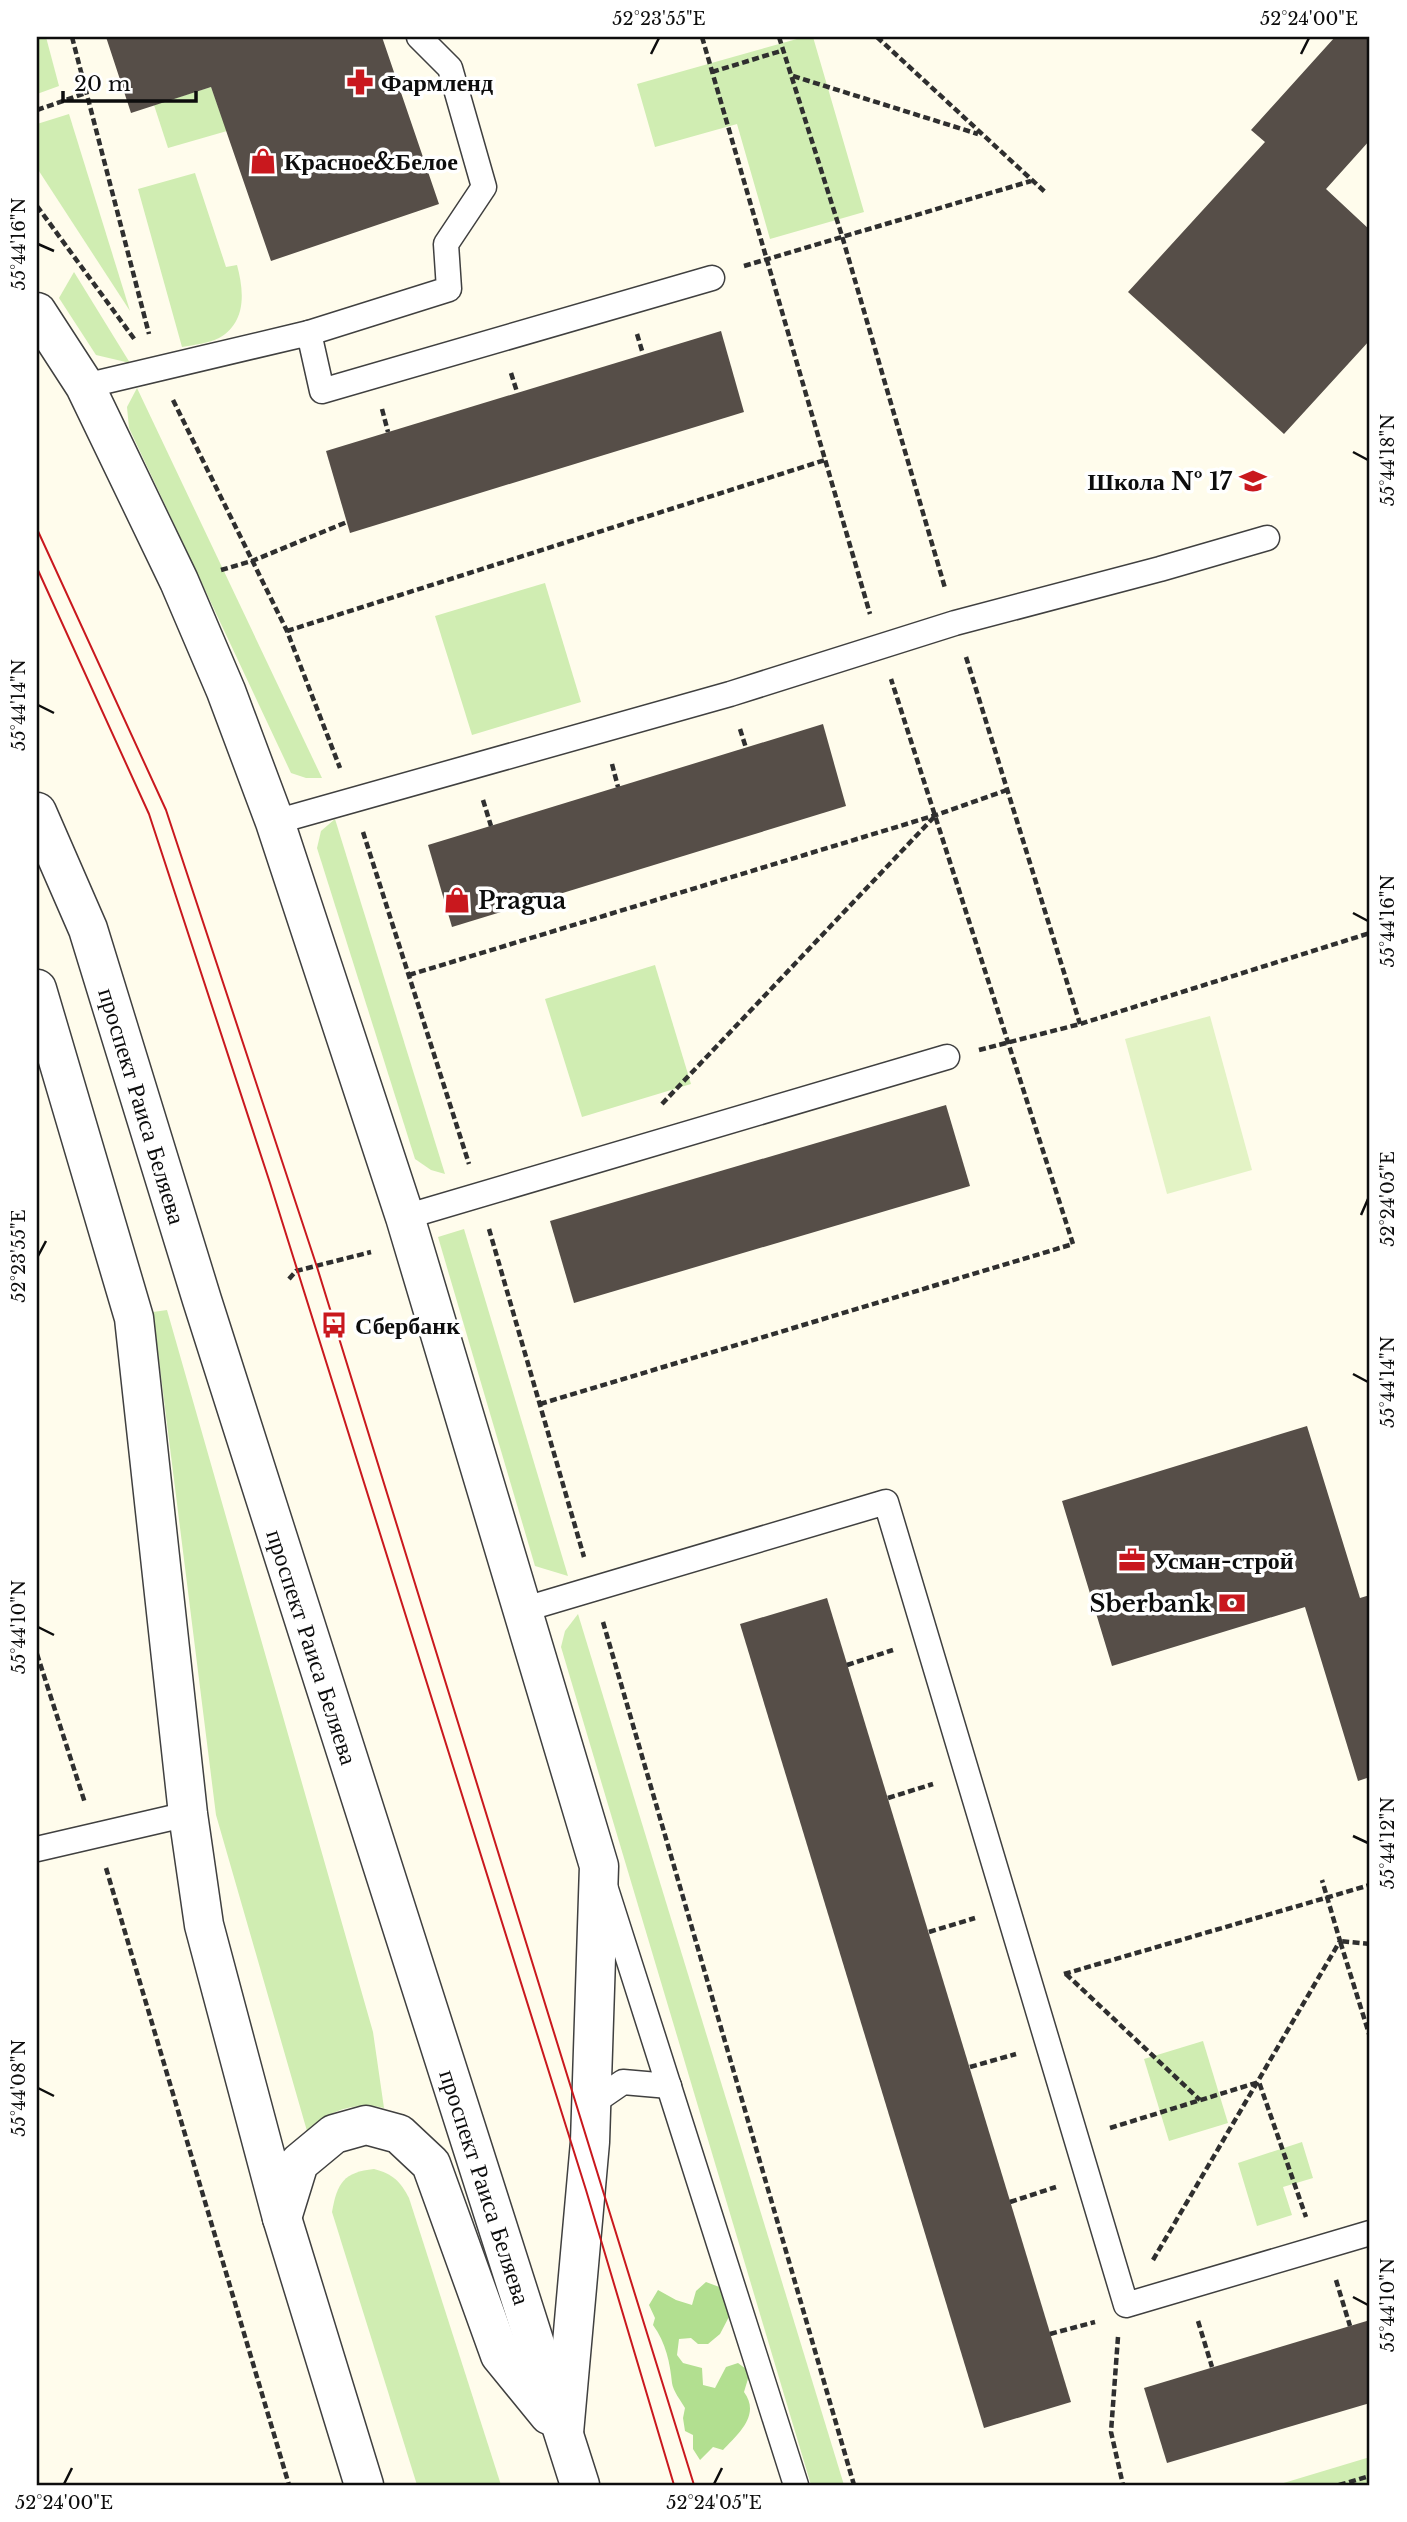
<svg xmlns="http://www.w3.org/2000/svg" width="1407" height="2522" font-family="'Libre Baskerville',serif">
	<style>
		.green { fill: #d0edb2 }
		.forest { fill: #b2df90 }
		.pitch { fill: #e3f3c5 }
		.building { fill: #564e48 }
		.lines { fill: none; stroke-linecap: round; stroke-linejoin: round }
		.service-casing { stroke: #404040; stroke-width: 27 }
		.minor-casing { stroke: #404040; stroke-width: 41 }
		.tertiary-casing { stroke: #404040; stroke-width: 41 }
		.path { stroke: #2f2f2f; stroke-width: 4.5; stroke-dasharray: 7 3.5; stroke-linecap: butt }
		.service { stroke: #fff; stroke-width: 24 }
		.minor { stroke: #fff; stroke-width: 38 }
		.tertiary { stroke: #fff; stroke-width: 38 }
		.tram { stroke: #c9181e; stroke-width: 2 }
		.ticks { fill: none; stroke: #0d0d0d; stroke-width: 2.5 }
		.labels { text-anchor: middle; dominant-baseline: central; stroke-width: 7; stroke-linejoin: round; paint-order: stroke }
		.poi-label { font-size: 24px; font-weight: bold; fill: #0d0d0d; stroke: #fff; text-anchor: start }
		.street-label { font-size: 24px; fill: #0d0d0d; stroke: #fff }
		.neatline { fill: none; stroke: #0d0d0d; stroke-width: 2.5 }
		.ticks-label { font-size: 18px; text-anchor: middle; fill: #0d0d0d }
	</style>
	<rect width="100%" height="100%" fill="#fffcec"/>
	<g class="green">
		<polygon points="37,37 46,37 59,86 37,94"/>
		<polygon points="804,37 813,37 864,212 770,239 737,124 655,147 637,84"/>
		<polygon points="211,87 227,131 168,148 154,105"/>
		<polygon points="69,114 130,311 37,168 37,124"/>
		<path d="M195 173 226 267 237 265C244 291 247 322 219 338 209 343 194 345 182 347L138 189Z"/>
		<polygon points="74,272 130,363 96,355 59,298"/>
		<polygon points="137,388 322,778 306,778 291,773 129,428 127,407"/>
		<polygon points="545,583 581,702 472,735 435,616"/>
		<polygon points="335,819 445,1174 431,1170 415,1159 317,848 321,831"/>
		<polygon points="655,965 691,1084 582,1117 545,999"/>
		<polygon points="464,1229 568,1576 535,1566 438,1237"/>
		<path d="M167 1310 373 2032 384 2108C355 2101 328 2111 307 2131L216 1815 153 1312Z"/>
		<polygon points="578,1614 844,2485 811,2485 561,1647 565,1631"/>
		<polygon points="1203,2041 1228,2123 1169,2141 1144,2059"/>
		<polygon points="1302,2142 1313,2178 1283,2187 1292,2215 1257,2226 1238,2163"/>
		<path d="M374 2169C393 2174 400 2181 409 2198L501 2485H417L332 2212C337 2183 344 2172 374 2169Z"/>
		<polygon points="1370,2457 1370,2485 1277,2485"/>
	</g>
	<path class="forest" d="M706 2282 722 2288 731 2313 720 2334 708 2344H698L691 2338 679 2339 677 2355 683 2363 702 2368 703 2385 715 2388 726 2367 738 2363 750 2372 744 2392C761 2415 738 2434 723 2450L713 2447 700 2460 693 2449V2435L685 2431 683 2418 685 2408C681 2401 673 2391 672 2383 670 2363 666 2343 653 2325L655 2318 649 2305 658 2290 676 2300 692 2305 696 2291Z"/>
	<polygon class="pitch" points="1210,1016 1252,1170 1167,1194 1125,1039"/>
	<g class="building">
		<polygon points="106,37 382,37 439,204 271,261 211,87 131,113"/>
		<polygon points="1335,37 1370,37 1370,140 1326,189 1370,230 1370,340 1284,434 1128,292 1265,142 1251,130"/>
		<polygon points="721,331 744,412 350,533 326,451"/>
		<polygon points="823,724 846,806 452,927 428,845"/>
		<polygon points="946,1105 970,1186 574,1303 550,1221"/>
		<polygon points="1307,1426 1360,1598 1370,1595 1370,1777 1358,1781 1305,1607 1112,1666 1062,1501"/>
		<polygon points="827,1598 1071,2402 984,2428 740,1624"/>
		<polygon points="1370,2320 1370,2403 1167,2463 1144,2388"/>
	</g>
	<g class="lines">
		<g class="service-casing">
			<g id="service">
				<polyline points="309,333 449,289 446,244 484,187 450,68 419,37"/>
				<polyline points="85,386 309,333 322,391 712,278"/>
				<polyline points="275,822 730,694 955,623 1160,569 1267,538"/>
				<polyline points="405,1217 947,1057"/>
				<polyline points="522,1610 886,1502 1126,2305 1370,2233"/>
				<polyline points="37,1849 188,1814"/>
				<polyline points="606,1889 796,2485"/>
				<polyline points="591,2104 623,2082 669,2086"/>
			</g>
		</g>
		<g class="minor-casing">
			<polyline id="minor" points="37,312 85,386 179,581 226,691 275,822 405,1217 599,1866 590,2142 564,2433"/>
		</g>
		<g class="tertiary-casing">
			<g id="tertiary">
				<polyline points="37,812 88,929 202,1300 580,2485"/>
				<polyline points="37,989 134,1318 188,1814 204,1925 282,2218 364,2485"/>
				<polyline points="282,2218 299,2163 334,2134 366,2125 399,2134 431,2164 500,2355 549,2415"/>
			</g>
		</g>
		<g class="path">
			<polyline points="72,37 149,334"/>
			<polyline points="702,37 870,614"/>
			<polyline points="779,37 842,236 945,588"/>
			<polyline points="877,37 1045,192"/>
			<polyline points="712,72 784,50"/>
			<polyline points="793,76 978,134"/>
			<polyline points="37,110 86,93"/>
			<polyline points="37,206 135,340"/>
			<polyline points="744,266 1031,181"/>
			<polyline points="637,334 643,354"/>
			<polyline points="511,373 517,392"/>
			<polyline points="173,400 287,631 340,768"/>
			<polyline points="382,409 388,432"/>
			<polyline points="221,570 252,561 347,522"/>
			<polyline points="287,631 825,460"/>
			<polyline points="966,657 1080,1024"/>
			<polyline points="740,729 746,748"/>
			<polyline points="612,764 618,787"/>
			<polyline points="483,800 491,826"/>
			<polyline points="363,832 469,1164"/>
			<polyline points="409,975 936,815 1007,790"/>
			<polyline points="979,1050 1080,1024 1370,933"/>
			<polyline points="662,1104 935,816"/>
			<polyline points="489,1229 584,1557"/>
			<polyline points="289,1279 296,1271 371,1252"/>
			<polyline points="540,1404 1073,1244 891,679"/>
			<polyline points="603,1622 854,2485"/>
			<polyline points="37,1654 85,1803"/>
			<polyline points="847,1665 893,1650"/>
			<polyline points="888,1798 933,1784"/>
			<polyline points="106,1868 289,2485"/>
			<polyline points="929,1932 975,1918"/>
			<polyline points="1370,1944 1340,1941 1370,2037"/>
			<polyline points="1064,1974 1370,1885"/>
			<polyline points="1066,1974 1200,2100"/>
			<polyline points="970,2067 1016,2054"/>
			<polyline points="1110,2128 1259,2082 1306,2217"/>
			<polyline points="1010,2202 1056,2187"/>
			<polyline points="1153,2260 1340,1941 1322,1880"/>
			<polyline points="1336,2280 1350,2326"/>
			<polyline points="1198,2321 1212,2367"/>
			<polyline points="1050,2334 1095,2322"/>
			<polyline points="1118,2337 1111,2432 1123,2485"/>
			<polyline points="1339,2485 1370,2476"/>
		</g>
		<use href="#service" class="service"/>
		<use href="#minor" class="minor"/>
		<use href="#tertiary" class="tertiary"/>
		<g class="tram">
			<polyline points="37,529 166,810 317,1267 694,2485"/>
			<polyline points="37,568 149,814 270,1183 586,2190 674,2485"/>
		</g>
	</g>
	<path class="ticks" d="M651 54 659 38M1301 54 1309 38M38 244 54 251M1353 452 1368 460M38 705 54 713M1353 913 1368 921M1361 1215 1368 1199M38 1256 46 1241M1353 1374 1368 1382M38 1627 54 1635M1353 1836 1368 1843M38 2088 54 2096M1353 2297 1368 2305M64 2484 72 2468M714 2484 722 2468"/>
	<defs>
		<g id="pharmacy-bare" transform="scale(2.1)"><path d="M-2-6h4v4h4v4h-4v4h-4v-4h-4v-4h4Z" fill="#c9181e" stroke="#fff" stroke-width="2.5" paint-order="stroke"/></g>
		<g id="shop-bare" transform="scale(2.1)"><path d="M-5-2.5h2.3a2.7 3.5 0 0 1 5.4 0H5L5.5 6h-11ZM-1.5-2.5h3a1.5 2.3 0 0 0-3 0Z" fill="#c9181e" stroke="#fff" stroke-width="2.5" paint-order="stroke"/></g>
		<g id="school-bare" transform="scale(2.1)"><path d="M0-5L7-2L0 1L-7-2ZM-4 1L0 2.5L4 1V4Q0 6-4 4Z" fill="#c9181e" stroke="#fff" stroke-width="2.5" paint-order="stroke"/></g>
		<g id="bus-bare" transform="scale(2.1)"><path d="M-5-6H5V4H4V6H2V4H-2V6H-4V4H-5ZM-3.5-4V0h7V-4ZM-3.5 1.2v1.5H-2V1.2ZM2 1.2v1.5H3.5V1.2Z" fill="#c9181e" stroke="#fff" stroke-width="2.5" paint-order="stroke"/></g>
		<g id="office-bare" transform="scale(2.1)"><path d="M-6-3h4V-5.5h4V-3h4V5H-6ZM-1-4.5V-3h2v-1.5ZM-6 0V1H6V0Z" fill="#c9181e" stroke="#fff" stroke-width="2.5" paint-order="stroke"/></g>
		<g id="bank-bare" transform="scale(2.1)"><path d="M-6-4H6V4H-6ZM0-2.3a2.3 2.3 0 1 0 0 4.6a2.3 2.3 0 1 0 0-4.6Z" fill="#c9181e" stroke="#fff" stroke-width="2.5" paint-order="stroke"/></g>
	</defs>
	<g fill-rule="evenodd">
		<use href="#pharmacy-bare" x="360" y="82"/>
		<use href="#shop-bare" x="263" y="161"/>
		<use href="#school-bare" x="1253" y="481"/>
		<use href="#shop-bare" x="457" y="900"/>
		<use href="#bus-bare" x="334" y="1325"/>
		<use href="#office-bare" x="1132" y="1560"/>
		<use href="#bank-bare" x="1232" y="1603"/>
	</g>
	<g class="labels">
		<g class="poi-label">
			<text x="381" y="82">Фармленд</text>
			<text x="284" y="161">Красное&amp;Белое</text>
			<text x="1232" y="481" text-anchor="end">Школа № 17</text>
			<text x="478" y="900">Pragua</text>
			<text x="355" y="1325">Сбербанк</text>
			<text x="1153" y="1560">Усман-строй</text>
			<text x="1211" y="1603" text-anchor="end">Sberbank</text>
		</g>
		<g class="street-label">
			<text transform="translate(142 1106) rotate(73)">проспект Раиса Беляева</text>
			<text transform="translate(312 1647) rotate(72)">проспект Раиса Беляева</text>
			<text transform="translate(485 2187) rotate(72)">проспект Раиса Беляева</text>
		</g>
	</g>
	<rect width="1407" height="2522" fill="none" stroke="#ffffff" stroke-width="77"/>
	<path d="M63 91v10h133v-10" fill="none" stroke="#0d0d0d" stroke-width="3.5"/>
	<text x="74" y="91" font-size="21" fill="#0d0d0d" stroke="#ffffff" stroke-width="5" paint-order="stroke">20 m</text>
	<rect x="38" y="38" width="1330" height="2446" class="neatline"/>
	<g class="ticks-label">
		<text x="659" y="25">52°23'55"E</text>
		<text x="1309" y="25">52°24'00"E</text>
		<text transform="translate(19 244) rotate(-90)" y="6">55°44'16"N</text>
		<text transform="translate(1388 460) rotate(-90)" y="6">55°44'18"N</text>
		<text transform="translate(19 705) rotate(-90)" y="6">55°44'14"N</text>
		<text transform="translate(1388 921) rotate(-90)" y="6">55°44'16"N</text>
		<text transform="translate(1388 1199) rotate(-90)" y="6">52°24'05"E</text>
		<text transform="translate(19 1256) rotate(-90)" y="6">52°23'55"E</text>
		<text transform="translate(1388 1382) rotate(-90)" y="6">55°44'14"N</text>
		<text transform="translate(19 1627) rotate(-90)" y="6">55°44'10"N</text>
		<text transform="translate(1388 1843) rotate(-90)" y="6">55°44'12"N</text>
		<text transform="translate(19 2088) rotate(-90)" y="6">55°44'08"N</text>
		<text transform="translate(1388 2305) rotate(-90)" y="6">55°44'10"N</text>
		<text x="64" y="2509">52°24'00"E</text>
		<text x="714" y="2509">52°24'05"E</text>
	</g>
</svg>
